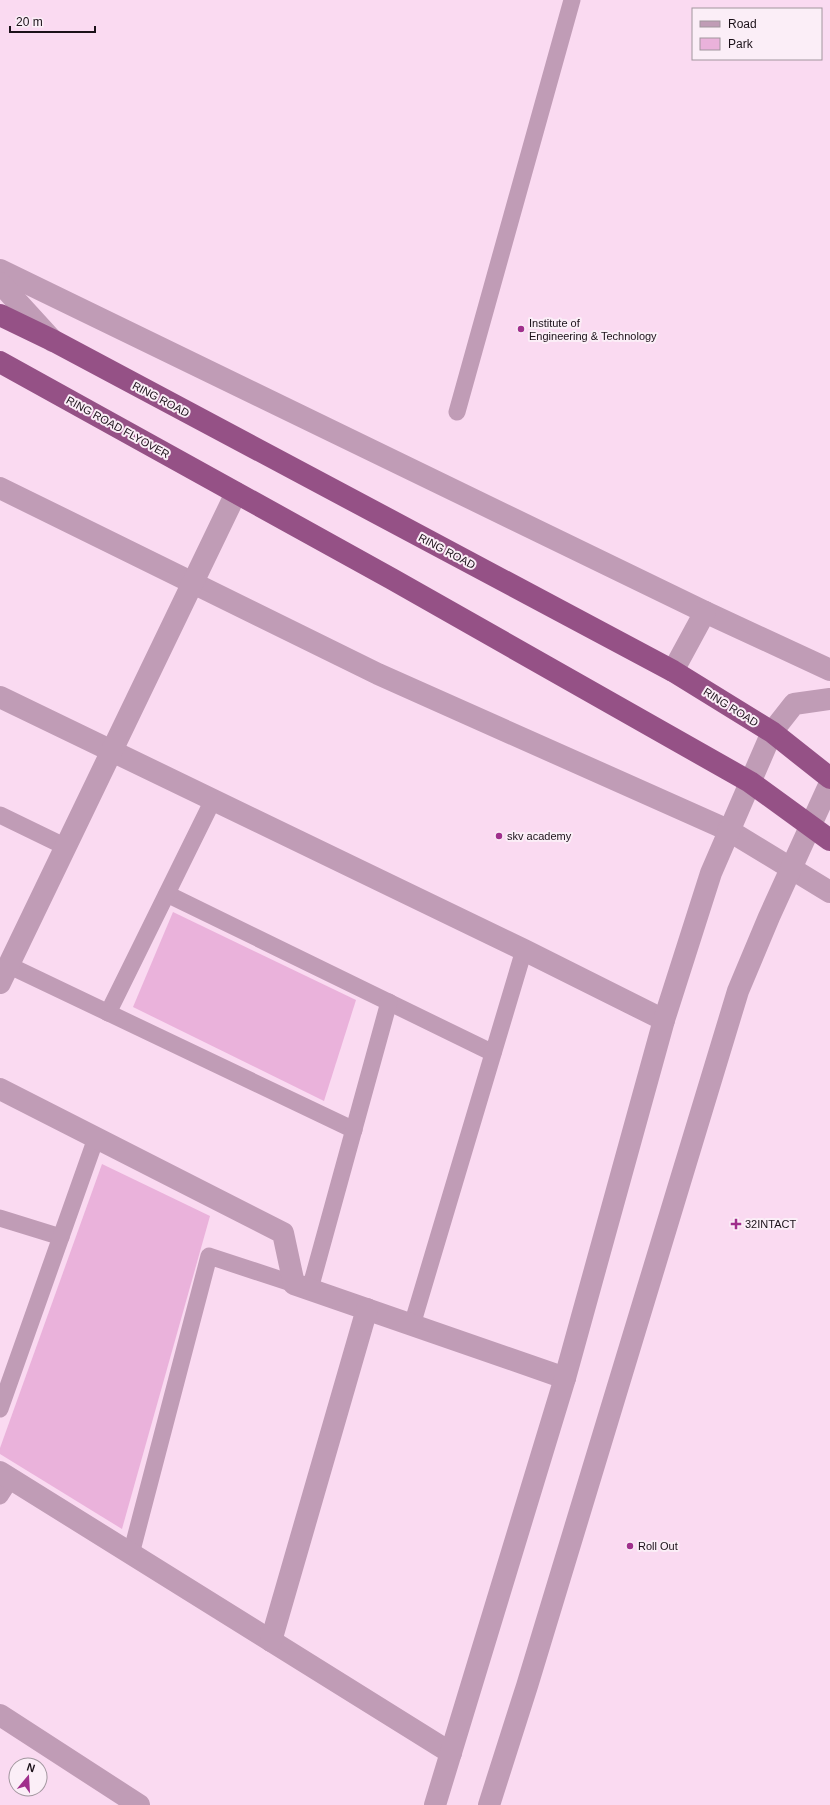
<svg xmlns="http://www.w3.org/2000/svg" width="830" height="1805" font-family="Arial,sans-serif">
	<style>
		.green { fill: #eab2db }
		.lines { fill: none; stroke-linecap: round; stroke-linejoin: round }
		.service { stroke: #c09cb6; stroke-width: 17 }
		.minor { stroke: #c09cb6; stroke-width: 22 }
		.tertiary { stroke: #c09cb6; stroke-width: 22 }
		.trunk { stroke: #955186; stroke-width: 22 }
		.poi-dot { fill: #a02f8c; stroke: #fbeef7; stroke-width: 1.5 }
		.labels { text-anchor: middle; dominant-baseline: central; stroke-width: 4; stroke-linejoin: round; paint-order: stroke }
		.poi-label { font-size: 11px; fill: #1b1119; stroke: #fbeef7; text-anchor: start }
		.street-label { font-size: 11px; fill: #1b1119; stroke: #fbeef7 }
	</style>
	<rect width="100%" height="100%" fill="#fadaf1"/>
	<g class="green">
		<polygon points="173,912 356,1000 324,1101 133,1007"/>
		<polygon points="102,1164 210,1216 122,1529 0,1454 0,1448"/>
	</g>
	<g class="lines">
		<g class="service">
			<polyline points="457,412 572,0"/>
			<polyline points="0,815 66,847"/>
			<polyline points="167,894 493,1053"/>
			<polyline points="8,965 354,1130"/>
			<polyline points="108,1013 213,800"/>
			<polyline points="0,1218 61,1237"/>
			<polyline points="310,1289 389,1002"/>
			<polyline points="412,1325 524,950"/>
			<polyline points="0,1409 96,1138"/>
			<polyline points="0,1496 11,1479"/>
			<polyline points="131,1554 209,1256 294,1284"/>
		</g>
		<g class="minor">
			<polyline points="0,270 705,612 830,670"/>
			<polyline points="0,283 53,341"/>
			<polyline points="0,488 378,674 728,830"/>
			<polyline points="673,671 705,612"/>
			<polyline points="0,697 524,950 664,1020"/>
			<polyline points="0,983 236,493"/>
			<polyline points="0,1089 283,1233 294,1284 565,1378"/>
			<polyline points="0,1472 451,1753"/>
			<polyline points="271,1641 367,1309"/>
			<polyline points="0,1715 139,1805"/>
		</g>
		<g class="tertiary">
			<polyline points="728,830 830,892"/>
			<polyline points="435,1805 565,1378 664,1020 711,873 772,732 794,704 830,699"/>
			<polyline points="489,1805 527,1686 738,991 769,917 830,783"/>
		</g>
		<g class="trunk">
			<polyline points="0,315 54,341 673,671 772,732 830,778"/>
			<polyline points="0,362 392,579 750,782 830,840"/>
		</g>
	</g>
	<g class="poi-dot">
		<circle cx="521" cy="329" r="4"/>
		<circle cx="499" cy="836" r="4"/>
		<path d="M734 1218h4v4h4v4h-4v4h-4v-4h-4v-4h4z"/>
		<circle cx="630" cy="1546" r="4"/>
	</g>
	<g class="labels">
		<g class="poi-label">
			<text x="529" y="323">Institute of<tspan x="529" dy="13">Engineering &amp; Technology</tspan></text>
			<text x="507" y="836">skv academy</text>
			<text x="745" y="1224">32INTACT</text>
			<text x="638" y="1546">Roll Out</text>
		</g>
		<g class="street-label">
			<text transform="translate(161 399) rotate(28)">RING ROAD</text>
			<text transform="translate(118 427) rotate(29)">RING ROAD FLYOVER</text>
			<text transform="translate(447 551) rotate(28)">RING ROAD</text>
			<text transform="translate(731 707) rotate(32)">RING ROAD</text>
		</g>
	</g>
	<rect x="692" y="8" width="130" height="52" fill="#fbeef7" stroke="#a1969e"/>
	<rect x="700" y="21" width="20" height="6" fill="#c09cb6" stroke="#a1969e"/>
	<text x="728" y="28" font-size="12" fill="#1b1119">Road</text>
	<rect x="700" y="38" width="20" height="12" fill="#eab2db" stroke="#a1969e"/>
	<text x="728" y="48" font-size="12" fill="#1b1119">Park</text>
	<g transform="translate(28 1777) rotate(18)"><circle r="19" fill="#fbeef7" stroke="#a1969e"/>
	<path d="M0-3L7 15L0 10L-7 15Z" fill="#a02f8c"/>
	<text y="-6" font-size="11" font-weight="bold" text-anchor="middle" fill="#1b1119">N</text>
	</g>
	<path d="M10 26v6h85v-6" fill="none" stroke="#1b1119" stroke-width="2"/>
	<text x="16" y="26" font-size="12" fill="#1b1119" stroke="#fbeef7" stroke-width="3" paint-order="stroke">20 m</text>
</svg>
